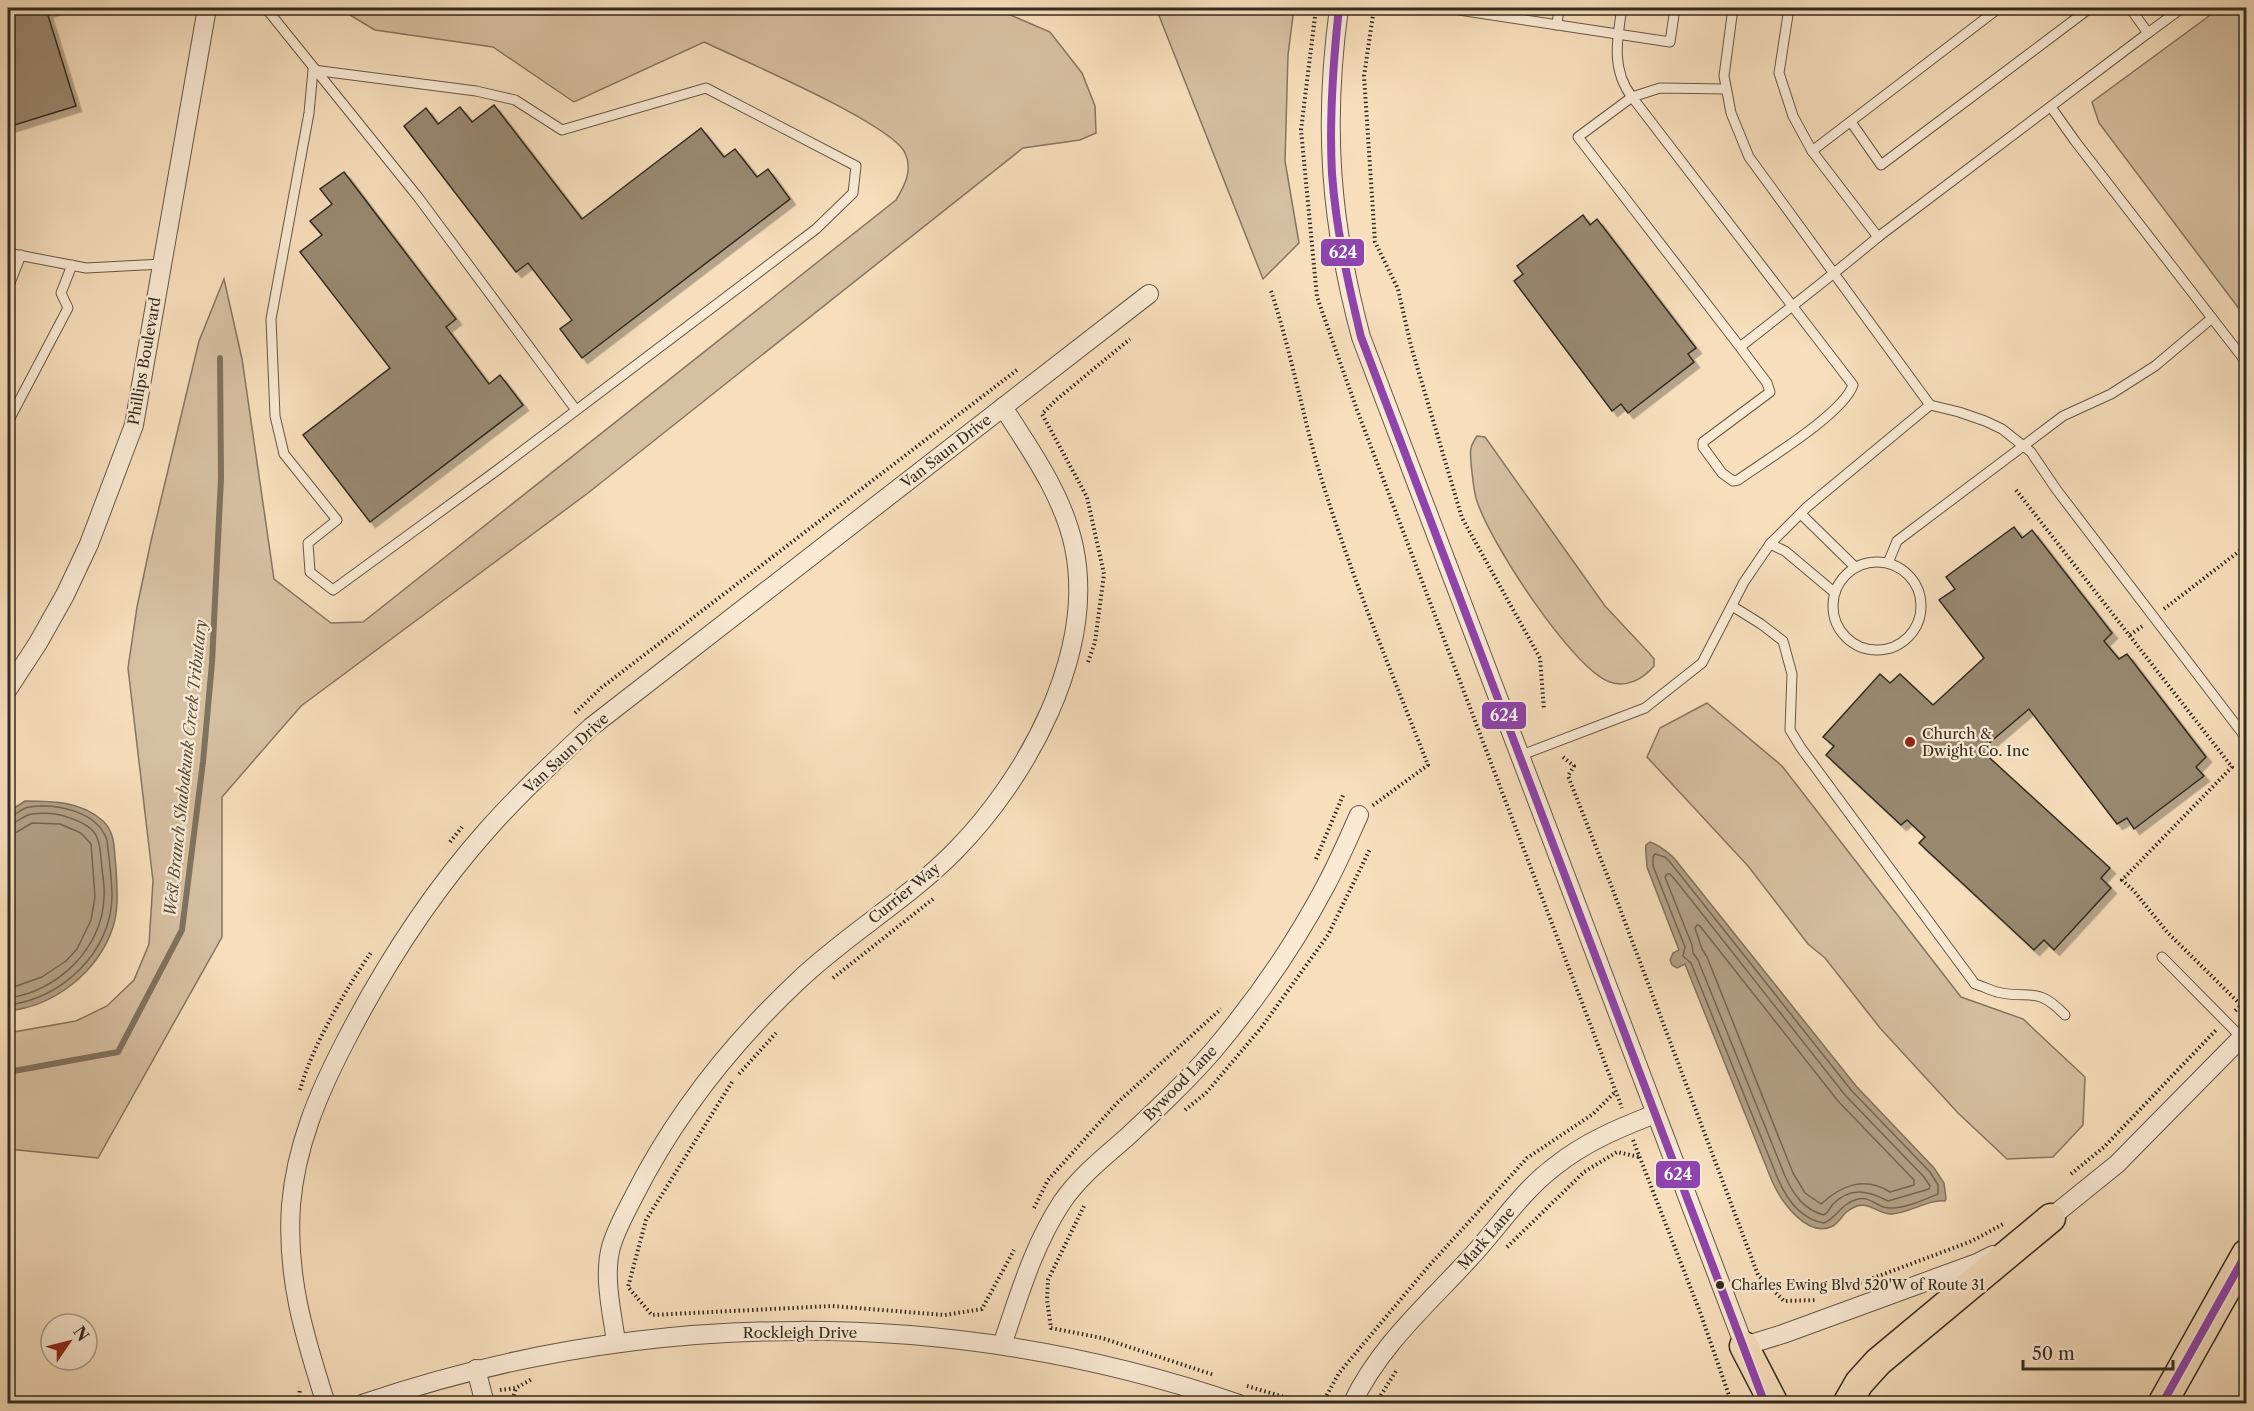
<svg xmlns="http://www.w3.org/2000/svg" width="2254" height="1411" font-family="'Libre Caslon Text',serif">
	<style>
		.green { fill: #d6c0a2; stroke: #857660; stroke-width: 1.5 }
		.water { fill: #b5a287; stroke: #81725d; stroke-width: 1.5 }
		.lines { fill: none; stroke-linecap: round; stroke-linejoin: round }
		.shore { stroke: #746653; stroke-width: 1.5 }
		.stream { stroke: #81725d; stroke-width: 6 }
		.building { fill: #998971; stroke: #342b1f; stroke-width: 1.5; filter: url(#shadow) }
		.service-casing { stroke: #655846; stroke-width: 11 }
		.minor-casing { stroke: #655846; stroke-width: 20 }
		.primary-casing { stroke: #342b1f; stroke-width: 31 }
		.path { stroke: #342b1f; stroke-width: 4; stroke-dasharray: 1.5 3; stroke-linecap: butt }
		.service { stroke: #faead4; stroke-width: 9 }
		.minor { stroke: #faead4; stroke-width: 18 }
		.primary { stroke: #f7dfbd; stroke-width: 28 }
		.bus-1-casing { stroke: #faead4; stroke-width: 12 }
		.bus-1 { stroke: #8e44ad; stroke-width: 8 }
		.poi-dot { fill: #8f2418; stroke: #faead4; stroke-width: 2 }
		.bus-dot { fill: #342b1f; stroke: #faead4; stroke-width: 2 }
		.labels { text-anchor: middle; dominant-baseline: central; stroke-width: 4.5; stroke-linejoin: round; paint-order: stroke }
		.bus-label { font-size: 14px; fill: #342b1f; stroke: #faead4; text-anchor: start }
		.street-label { font-size: 15px; fill: #342b1f; stroke: #faead4 }
		.poi-label { font-size: 15px; fill: #342b1f; stroke: #faead4; text-anchor: start }
		.water-label { font-size: 16px; font-style: italic; fill: #5b4f3e; stroke: #faead4 }
		.line-badge { stroke: #faead4; stroke-width: 2 }
		.badge-label { font-size: 16px; text-anchor: middle; font-weight: bold; fill: #fff }
	</style>
	<defs>
		<filter id="shadow"><feDropShadow dx="5.5" dy="5.5" stdDeviation="0" flood-color="#0004"/></filter>
	</defs>
	<rect width="100%" height="100%" fill="#f7dfbd"/>
	<filter id="stains"><feTurbulence type="fractalNoise" baseFrequency=".00333" numOctaves="4"/><feColorMatrix values="0 0 0 0 .2 0 0 0 0 .09 0 0 0 0 .02 0 0 0 .5 -.17"/></filter>
	<radialGradient id="worn" r=".72"><stop offset=".6" stop-color="#630" stop-opacity="0"/><stop offset="1" stop-color="#630" stop-opacity=".3"/></radialGradient>
	<g class="green">
		<path d="M338 8H994L1050 32 1082 73 1095 106 1096 133 1080 140 1023 148 588 493 301 706 222 797V937L98 1158 8 1149V1033L76 1021 107 1006 134 980 149 944 153 881 128 668 137 607 151 541 199 341 224 279 242 359 274 579 331 623 363 622 896 200C905 185 913 170 905 153 892 124 740 59 704 42L574 102 493 47 375 30Z"/>
		<polygon points="1156,8 1294,8 1288,55 1285,161 1299,243 1263,279"/>
		<polygon points="2220,8 2246,8 2246,318 2099,123 2092,102"/>
		<path d="M1477 436 1485 437 1605 606 1650 654 1654 659V666C1643 679 1627 688 1610 682 1572 669 1487 538 1476 498 1474 491 1469 454 1471 448 1472 444 1475 439 1477 436Z"/>
		<polygon points="1707,703 1782,766 1961,997 2023,1019 2085,1077 2083,1125 2053,1157 2007,1159 1958,1113 1880,1028 1825,958 1808,944 1748,866 1647,757 1660,728"/>
	</g>
	<g class="water">
		<path d="M25 801C52 801 81 801 103 821 116 833 114 852 116 868 117 888 119 908 113 927 98 972 55 1006 8 1011V812Z"/>
		<path d="M1650 842C1657 844 1669 853 1674 858L1856 1086 1934 1168 1944 1183 1946 1199 1945 1201C1929 1199 1909 1213 1892 1214 1879 1215 1871 1202 1857 1206 1841 1212 1843 1220 1833 1226 1807 1239 1781 1201 1772 1181L1685 964 1677 968 1672 965 1670 960 1673 953 1679 950 1647 867C1647 860 1645 852 1646 845Z"/>
	</g>
	<g class="lines">
		<g class="shore">
			<path d="M8 817C16 816 21 808 29 807 56 803 97 811 107 840 109 859 112 878 112 897 111 953 61 999 8 1005"/>
			<path d="M8 824C16 824 20 818 28 815 36 812 56 813 64 816 100 827 99 836 102 869 103 878 105 888 104 897 103 948 57 992 8 998"/>
			<polyline points="8,833 17,832 32,823 60,824 81,833 91,844 95,897 91,920 77,949 66,961 42,977 8,989"/>
			<path d="M1655 854 1665 857 1670 862 1851 1090 1930 1172 1938 1185V1194C1924 1200 1904 1209 1889 1208 1877 1208 1871 1196 1858 1199 1840 1204 1838 1217 1824 1223 1801 1219 1787 1200 1778 1179L1691 963 1683 956 1685 947 1653 866V857Z"/>
			<path d="M1667 874H1670L1677 882 1845 1095 1924 1177 1930 1186 1929 1189 1888 1201C1869 1191 1851 1186 1833 1204 1829 1209 1829 1212 1824 1215 1804 1210 1793 1194 1785 1176L1698 960 1693 953 1692 945 1665 877Z"/>
			<path d="M1697 925 1700 926 1838 1101 1914 1180V1185L1890 1192C1864 1176 1842 1185 1821 1204L1805 1193 1793 1173 1707 957 1702 949 1695 928Z"/>
		</g>
		<polyline class="stream" points="8,1072 118,1052 182,930 203,762 212,663 221,478 220,358"/>
	</g>
	<g class="building">
		<polygon points="8,8 60,8 47,12 76,106 8,127"/>
		<polygon points="494,105 582,219 701,128 724,157 735,149 757,177 768,169 790,199 582,358 560,329 572,320 528,263 516,272 404,126 426,108 438,124 460,107 472,122"/>
		<polygon points="344,172 456,319 446,327 489,384 500,375 523,405 370,522 303,435 390,368 300,252 322,235 310,221 332,204 320,189"/>
		<polygon points="1583,215 1590,225 1597,219 1696,348 1688,354 1694,362 1628,413 1621,404 1612,411 1514,281 1523,274 1517,266"/>
		<polygon points="2014,527 2022,538 2032,530 2112,633 2104,641 2119,659 2127,654 2206,757 2196,767 2204,776 2134,829 2127,818 2117,824 2029,709 1981,750 2110,868 2101,878 2111,888 2054,950 2044,940 2034,950 1919,843 1925,837 1907,820 1901,825 1826,755 1834,746 1823,737 1880,674 1890,683 1900,674 1933,705 1984,658 1939,600 1955,589 1946,577"/>
	</g>
	<g class="lines">
		<g class="service-casing">
			<g id="service">
				<polyline points="263,8 269,12 418,197 576,410"/>
				<polyline points="1446,8 1670,42 1675,8"/>
				<path d="M1622 8C1617 39 1611 70 1632 97L1660 88 1726 89"/>
				<polyline points="1733,8 1724,76 1731,113 1749,157 1930,405 1959,412 1985,421 2002,429 2031,452 2056,489 2246,738"/>
				<polyline points="1789,8 1779,73 1793,116 1812,151"/>
				<polyline points="1557,25 1559,8"/>
				<polyline points="2148,33 2182,8"/>
				<polygon points="313,70 476,91 515,100 562,130 706,88 856,166 853,193 816,229 496,471 333,590 310,572 308,543 337,520 284,454 275,416 271,319 309,113"/>
				<polyline points="2051,107 2075,141 2246,362"/>
				<polyline points="1851,122 1881,165 2090,8"/>
				<polyline points="1878,237 2148,33 2130,8"/>
				<polyline points="8,253 86,268 162,264"/>
				<polyline points="8,288 21,255"/>
				<path d="M1740 347 1767 383 1770 392 1703 442V447L1722 473 1733 481 1738 480C1766 460 1843 414 1853 385L1632 97 1578 137 1740 347C1786 311 1833 275 1878 237L1812 151 1999 8"/>
				<polyline points="8,422 68,308 61,293 72,265"/>
				<polyline points="1801,514 1855,567"/>
				<polyline points="1770,544 1785,551 1835,593"/>
				<circle cx="1877" cy="606" r="44"/>
				<polyline points="1888,563 1897,541 2063,416 2111,394 2155,366 2212,318"/>
				<path d="M1732 606 1761 624 1783 641 1792 674 1790 730 1801 748 1975 984C1982 986 1990 990 1997 992 2031 1000 2036 985 2065 1015"/>
				<polyline points="1519,756 1645,708 1702,663 1744,582 1770,544 1807,507 1930,405"/>
				<polyline points="2162,957 2242,1038"/>
			</g>
		</g>
		<g class="minor-casing">
			<g id="minor">
				<path d="M1339 8C1323 125 1330 222 1361 337L1748 1356"/>
				<polyline points="8,689 38,643 65,595 89,544 134,425 207,8"/>
				<polyline points="2044,1223 2117,1164 2246,1033"/>
				<path d="M616 1342C612 1312 603 1277 611 1247 616 1229 626 1212 634 1196 675 1115 732 1043 798 981 847 934 907 900 955 851 1027 778 1096 653 1074 547 1063 495 1031 451 1003 407"/>
				<path d="M1002 1345C1019 1296 1033 1246 1062 1202 1079 1177 1103 1158 1126 1138 1156 1110 1186 1082 1213 1051 1256 1000 1295 944 1326 885 1338 863 1348 839 1359 815"/>
				<polyline points="1744,1346 1783,1334 1977,1263 1993,1255"/>
				<polyline points="476,1369 485,1404"/>
				<path d="M326 1404C304 1335 286 1277 291 1205 296 1146 318 1094 345 1042 384 966 431 893 488 829 520 793 555 760 591 727L1149 294"/>
				<path d="M362 1404C645 1307 955 1306 1239 1404"/>
				<path d="M1352 1404C1379 1346 1428 1304 1470 1258 1498 1228 1521 1192 1554 1167 1585 1142 1619 1128 1655 1114"/>
			</g>
		</g>
		<g class="primary-casing">
			<g id="primary">
				<polyline points="1744,1346 1774,1404"/>
				<polyline points="1847,1404 1859,1383 1878,1362 2051,1218"/>
				<polyline points="2162,1404 2246,1254"/>
			</g>
		</g>
		<g class="path">
			<polyline points="1316,8 1301,130 1317,297 1357,410 1622,1108"/>
			<polyline points="1374,8 1364,76 1375,242 1398,289 1411,346 1462,518 1540,658 1544,710"/>
			<path d="M1271 291C1290 348 1301 407 1317 464 1347 566 1389 666 1428 765L1372 806"/>
			<polyline points="2016,490 2232,767 2122,880 2134,891 2168,933 2241,1005 2235,1011"/>
			<polyline points="2164,609 2246,546"/>
			<polyline points="2130,635 2144,625"/>
			<polyline points="1088,662 1095,642 1104,574 1087,497 1042,414 1056,400 1130,339"/>
			<polyline points="575,713 601,688 1017,370"/>
			<polyline points="1563,757 1574,766 1568,776 1611,885 1758,1275 1784,1301 1817,1300"/>
			<polyline points="450,842 462,827"/>
			<polyline points="1316,859 1344,793"/>
			<polyline points="833,978 933,899"/>
			<polyline points="739,1074 776,1033"/>
			<polyline points="732,1082 646,1220 628,1287 652,1315 832,1306 945,1315 982,1309 1014,1250"/>
			<path d="M300 1090C312 1046 346 989 372 951"/>
			<polyline points="1185,1110 1206,1093 1261,1028 1328,935 1370,849"/>
			<polyline points="1633,1140 1700,1312 1732,1404"/>
			<polyline points="2071,1174 2104,1147 2217,1029"/>
			<polyline points="1084,1206 1048,1280 1047,1300 1051,1328 1102,1338 1214,1375"/>
			<polyline points="1034,1208 1048,1180 1117,1103 1221,1009"/>
			<polyline points="1507,1247 1584,1172 1617,1152 1639,1157"/>
			<polyline points="1860,1283 1972,1241 2005,1223"/>
			<polyline points="1247,1386 1284,1397 1323,1402 1339,1373 1427,1268 1527,1158 1593,1114 1616,1091"/>
			<polyline points="500,1390 516,1388 532,1379"/>
			<polyline points="445,1400 457,1402 466,1398"/>
			<polyline points="1376,1403 1396,1371"/>
			<polyline points="288,1404 299,1398 300,1388"/>
			<polyline points="511,1404 516,1388"/>
		</g>
		<use href="#service" class="service"/>
		<use href="#minor" class="minor"/>
		<use href="#primary" class="primary"/>
		<g class="bus-1-casing">
			<g id="bus-1">
				<path d="M1339 8C1333 63 1329 118 1332 174 1336 229 1348 283 1361 337L1765 1404"/>
				<polyline points="2162,1404 2246,1254"/>
			</g>
		</g>
		<use href="#bus-1" class="bus-1"/>
	</g>
	<circle class="poi-dot" cx="1910" cy="742" r="6"/>
	<circle class="bus-dot" cx="1720" cy="1285" r="5"/>
	<g class="labels">
		<g class="bus-label">
			<text x="1731" y="1285">Charles Ewing Blvd 520'W of Route 31</text>
		</g>
		<g class="street-label">
			<text transform="translate(144 361) rotate(-80)">Phillips Boulevard</text>
			<text transform="translate(946 451) rotate(-38)">Van Saun Drive</text>
			<text transform="translate(566 753) rotate(-43)">Van Saun Drive</text>
			<text transform="translate(904 893) rotate(-39)">Currier Way</text>
			<text transform="translate(1180 1083) rotate(-46)">Bywood Lane</text>
			<text transform="translate(1486 1238) rotate(-49)">Mark Lane</text>
			<text x="800" y="1332">Rockleigh Drive</text>
		</g>
		<g class="poi-label">
			<text x="1922" y="733">Church &amp;<tspan x="1922" dy="17">Dwight Co. Inc</tspan></text>
		</g>
		<g class="water-label">
			<text transform="translate(185 768) rotate(-84)">West Branch Shabakunk Creek Tributary</text>
		</g>
	</g>
	<g class="line-badge">
		<rect x="1320" y="238" width="45" height="29" rx="6" fill="#8e44ad"/>
		<rect x="1481" y="701" width="46" height="29" rx="6" fill="#8e44ad"/>
		<rect x="1655" y="1160" width="46" height="29" rx="6" fill="#8e44ad"/>
	</g>
	<g class="badge-label">
		<text x="1343" y="258">624</text>
		<text x="1504" y="721">624</text>
		<text x="1678" y="1180">624</text>
	</g>
	<rect width="2254" height="1411" fill="none" stroke="#f7dfbd" stroke-width="30"/>
	<rect x="9" y="9" width="2236" height="1393" fill="none" stroke="#342b1f" stroke-width="3"/>
	<rect x="15" y="15" width="2224" height="1381" fill="none" stroke="#342b1f" stroke-width="1.5"/>
	<g transform="translate(69 1342) rotate(55)"><circle r="28" fill="#faead4" stroke="#ab9e8c" stroke-width="1.5"/>
	<path d="M0-4.5L10 22L0 15L-10 22Z" fill="#8f2418"/>
	<text y="-9" font-size="16" font-weight="bold" text-anchor="middle" fill="#342b1f">N</text>
	</g>
	<path d="M2023 1360v9h150v-9" fill="none" stroke="#342b1f" stroke-width="3"/>
	<text x="2032" y="1360" font-size="18" fill="#342b1f" stroke="#faead4" stroke-width="4.5" paint-order="stroke">50 m</text>
	<rect width="100%" height="100%" filter="url(#stains)"/>
	<rect width="100%" height="100%" fill="url(#worn)"/>
</svg>
